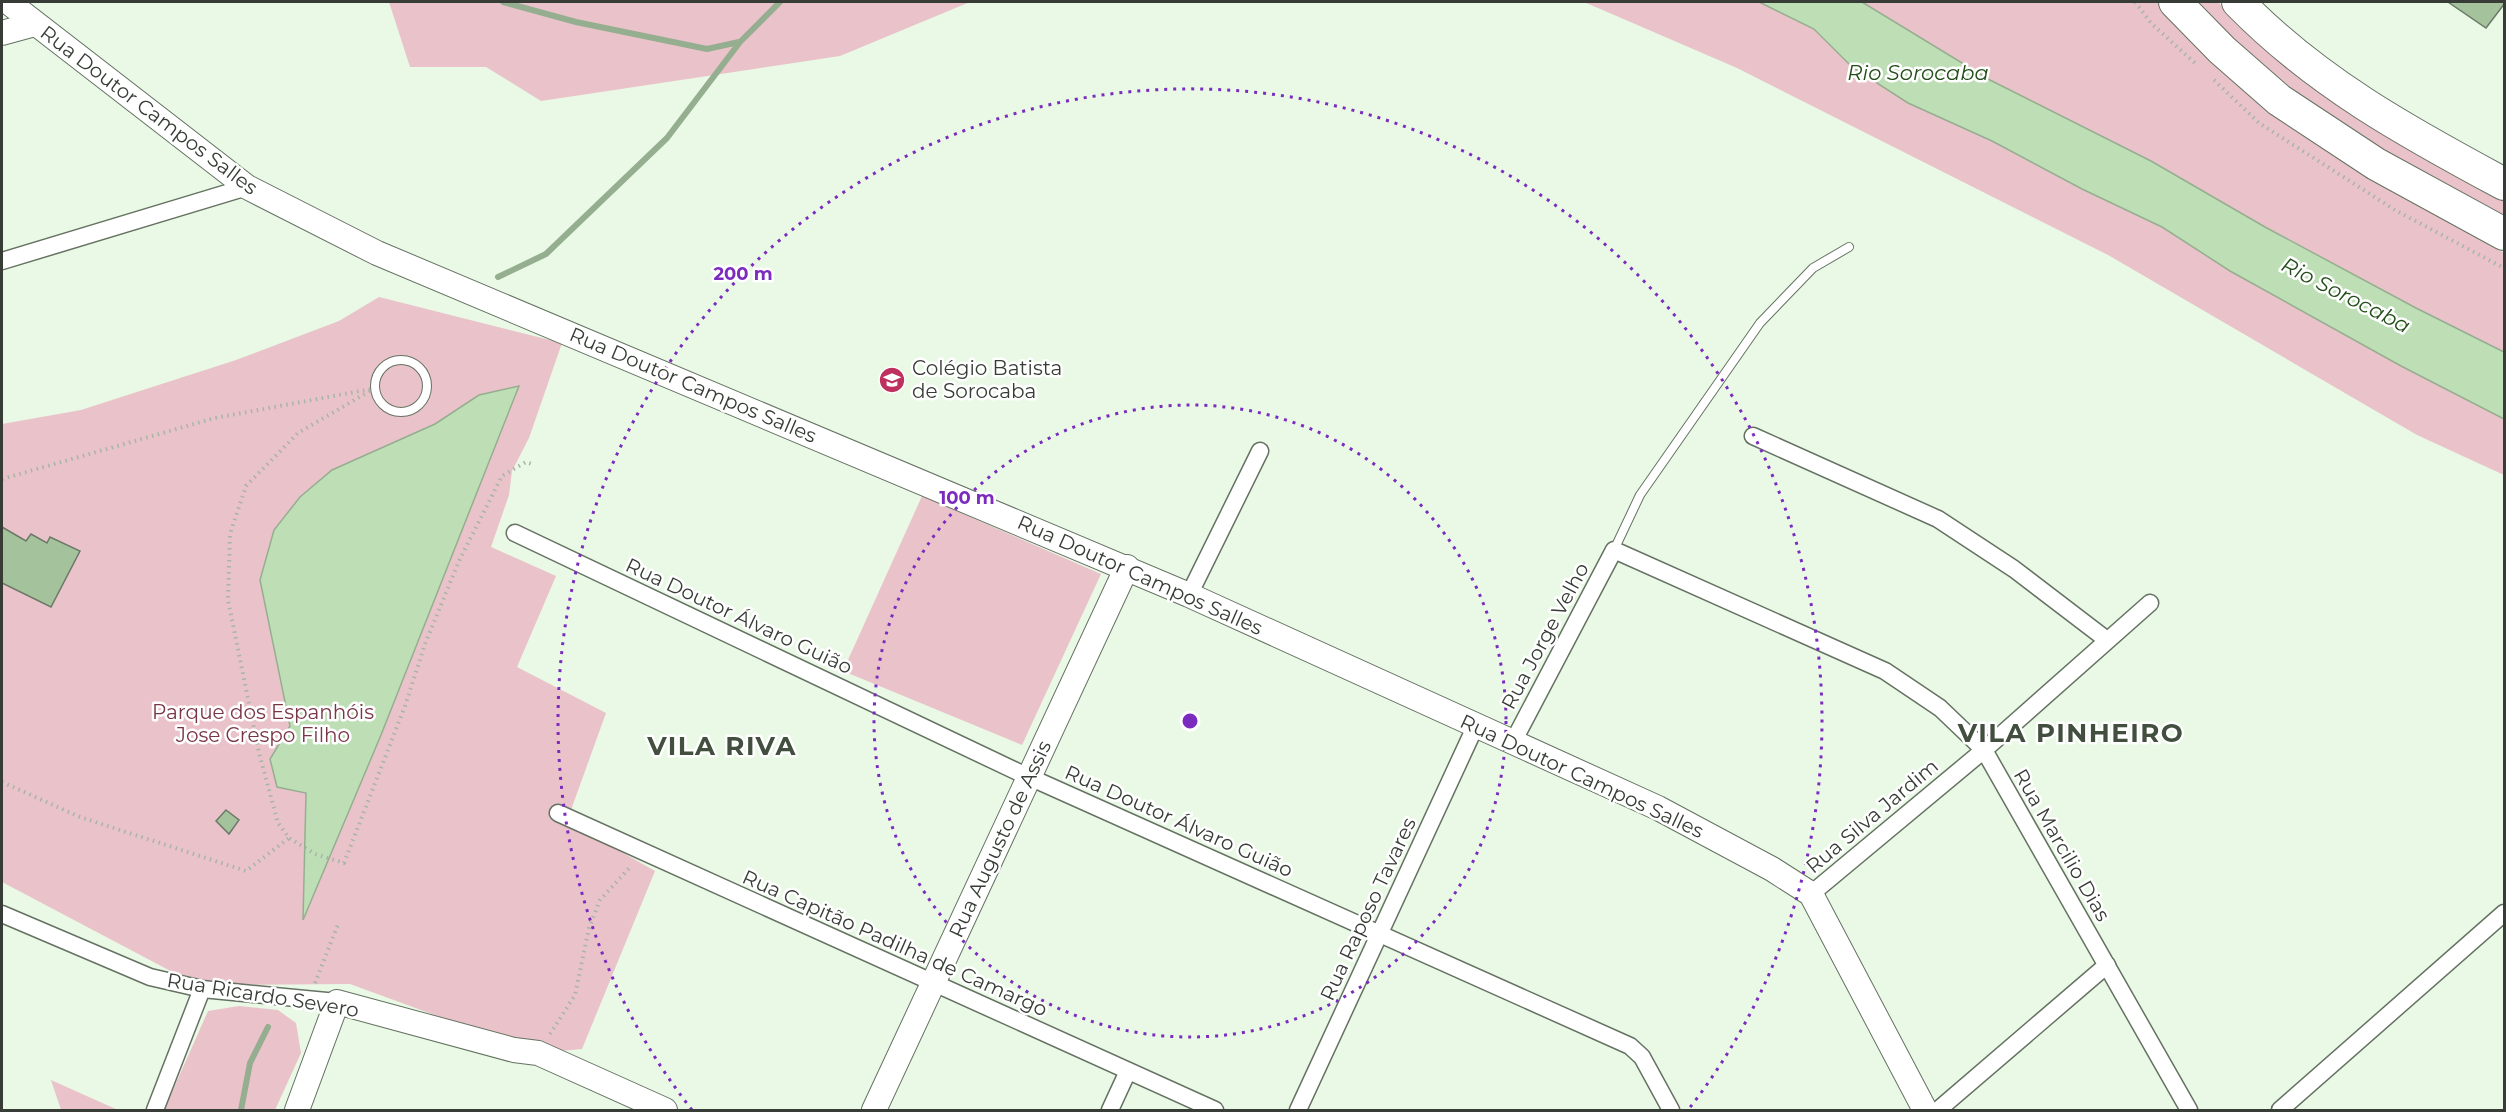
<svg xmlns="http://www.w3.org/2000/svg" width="2506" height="1112" font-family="Montserrat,sans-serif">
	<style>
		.green { fill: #eac3ca }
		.water { fill: #bedeb6; stroke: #96ae90; stroke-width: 1.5 }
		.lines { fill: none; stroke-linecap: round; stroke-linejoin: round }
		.stream { stroke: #96ae90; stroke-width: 6 }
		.building { fill: #a4c39c; stroke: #6c7968; stroke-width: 1.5 }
		.lane-casing { stroke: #657262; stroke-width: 10 }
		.street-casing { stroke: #657262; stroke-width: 19 }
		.secondary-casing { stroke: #657262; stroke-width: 26 }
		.highway-casing { stroke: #657262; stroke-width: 34 }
		.path { stroke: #a8b4a6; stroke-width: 4; stroke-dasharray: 1.5 4.5; stroke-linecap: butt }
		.lane { stroke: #fff; stroke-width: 8 }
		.street { stroke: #fff; stroke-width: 16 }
		.secondary { stroke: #fff; stroke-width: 24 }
		.highway { stroke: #fff; stroke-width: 32 }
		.ring { fill: none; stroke: #7b2cbf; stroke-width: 3; stroke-dasharray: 3 6 }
		.labels { text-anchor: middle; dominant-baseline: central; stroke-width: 5; stroke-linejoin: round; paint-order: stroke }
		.street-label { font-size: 20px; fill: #373d36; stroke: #fff }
		.poi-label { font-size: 20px; fill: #373d36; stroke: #fff; text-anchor: start }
		.park-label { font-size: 20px; fill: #793647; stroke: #fff }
		.water-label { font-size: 21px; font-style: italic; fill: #244e19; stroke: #fff }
		.district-label { font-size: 26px; font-weight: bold; letter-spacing: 1.5px; fill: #424f3f; stroke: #fff }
		.centre { fill: #7b2cbf; stroke: #fff; stroke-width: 3 }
		.ring-label { font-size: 18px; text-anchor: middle; font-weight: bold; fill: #7b2cbf; stroke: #fff; stroke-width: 5; stroke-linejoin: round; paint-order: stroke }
	</style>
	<rect width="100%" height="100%" fill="#e9f9e6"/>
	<g class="green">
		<polygon points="389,2 970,2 840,56 541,101 486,67 410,67"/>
		<polygon points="1584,2 2158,2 2168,15 2403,195 2504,253 2504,475 2417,435 2108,255 1737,68"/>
		<polygon points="2192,2 2218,2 2235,18 2504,196 2504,220 2349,133 2274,79"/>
		<polygon points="379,297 562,343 529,438 512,471 509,495 491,547 556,576 517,667 606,713 567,821 655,871 582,1049 538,1053 350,984 197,985 2,882 2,424 81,410 236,360 339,321"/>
		<polygon points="922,496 1101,574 1022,745 843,671"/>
		<polygon points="239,1006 278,1010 296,1023 301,1053 275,1110 164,1110 208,1011"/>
		<polygon points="51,1080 118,1110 61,1110"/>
	</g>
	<g class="water">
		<polygon points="1759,2 1862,2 1990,80 2151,161 2265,227 2416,308 2504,352 2504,419 2401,366 2230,271 2162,227 2082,189 1992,141 1908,103 1852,67 1814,29"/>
		<polygon points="519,386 381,735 303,920 306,793 277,787 270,759 290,726 260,580 274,530 300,497 332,470 435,424 479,395"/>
	</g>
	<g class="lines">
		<g class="stream">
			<polyline points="503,2 576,22 707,49 739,42"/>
			<polyline points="498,277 546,254 667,138 740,42 780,2"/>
			<polyline points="241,1110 250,1063 268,1027"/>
		</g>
	</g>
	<g class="building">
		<polygon points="2448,2 2505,2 2505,3 2486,28"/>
		<polygon points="2,527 26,541 31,534 47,543 50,537 80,551 51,607 2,583"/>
		<polygon points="226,810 239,820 229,834 216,821"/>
	</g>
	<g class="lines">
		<g class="lane-casing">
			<g id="lane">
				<circle cx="401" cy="386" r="26"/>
				<polyline points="1614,550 1640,495 1760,323 1813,268 1849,247"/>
			</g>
		</g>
		<g class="street-casing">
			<g id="street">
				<polyline points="2,261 247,187"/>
				<polyline points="1753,436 1938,519 2014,569 2107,640"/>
				<polyline points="515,533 1018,772 1630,1046 1642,1057 1671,1110"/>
				<polyline points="1189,595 1260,451"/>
				<polyline points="1513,742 1614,550 1885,671 1940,708 1984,750 2189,1110"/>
				<polyline points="558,813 1215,1110"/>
				<polyline points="1811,894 1984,750 2150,603"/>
				<polyline points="2,914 150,977 202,989 337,1002"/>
				<polyline points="155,1110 202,989"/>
				<polyline points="1110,1110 1128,1071"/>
				<polyline points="1298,1110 1476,725"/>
				<polyline points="1938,1110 2107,965"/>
				<polyline points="2280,1110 2504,913"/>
			</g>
		</g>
		<g class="secondary-casing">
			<g id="secondary">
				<polyline points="8,2 247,187 377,253 1189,595 1658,808 1772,869 1811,894 1925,1110"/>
				<polyline points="2,33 35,24"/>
				<polyline points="297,1110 337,1002 514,1050 538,1053 665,1110"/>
				<polyline points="874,1110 1127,567"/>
			</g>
		</g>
		<g class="highway-casing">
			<g id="highway">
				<polyline points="2175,2 2222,50 2279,100 2376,164 2504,234"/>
				<path d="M2238 2C2316 82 2407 132 2504 184"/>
			</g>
		</g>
		<g class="path">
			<polyline points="2135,2 2151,23 2197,65"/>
			<polyline points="2214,80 2259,123 2395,210 2504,268"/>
			<polyline points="375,388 298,433 246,486 230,534 228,600 259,753 278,823 289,838 315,854 344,863 405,706 425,644 459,561 502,476 526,462 534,465"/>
			<polyline points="2,479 215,418 371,389"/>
			<polyline points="2,782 80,817 246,871 289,838"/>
			<polyline points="315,983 339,922"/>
			<polyline points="550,1034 575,995 589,928 600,900 631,866"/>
		</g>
		<use href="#lane" class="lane"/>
		<use href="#street" class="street"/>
		<use href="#secondary" class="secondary"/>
		<use href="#highway" class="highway"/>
	</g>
	<g class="ring">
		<circle cx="1190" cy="721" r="316"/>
		<path d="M692 1110A632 632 0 1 1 1688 1110"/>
	</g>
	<defs>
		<g id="school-disc" transform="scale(1.35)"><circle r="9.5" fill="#be305e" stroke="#fff"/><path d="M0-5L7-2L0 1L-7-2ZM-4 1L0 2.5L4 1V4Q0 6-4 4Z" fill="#fff"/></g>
	</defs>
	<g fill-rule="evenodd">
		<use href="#school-disc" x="892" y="380"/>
	</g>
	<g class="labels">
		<g class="street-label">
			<text transform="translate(149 110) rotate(37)">Rua Doutor Campos Salles</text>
			<text transform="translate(693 385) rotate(23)">Rua Doutor Campos Salles</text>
			<text transform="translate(1140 575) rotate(24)">Rua Doutor Campos Salles</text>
			<text transform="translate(739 616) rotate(25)">Rua Doutor Álvaro Guião</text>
			<text transform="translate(1545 636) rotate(-62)">Rua Jorge Velho</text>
			<text transform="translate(1582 776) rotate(25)">Rua Doutor Campos Salles</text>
			<text transform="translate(1872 816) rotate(-40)">Rua Silva Jardim</text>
			<text transform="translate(1179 821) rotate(24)">Rua Doutor Álvaro Guião</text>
			<text transform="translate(1000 839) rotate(-65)">Rua Augusto de Assis</text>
			<text transform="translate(2062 845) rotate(60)">Rua Marcilio Dias</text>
			<text transform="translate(1368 909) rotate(-65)">Rua Raposo Tavares</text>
			<text transform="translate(895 943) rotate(24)">Rua Capitão Padilha de Camargo</text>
			<text transform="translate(263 995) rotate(9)">Rua Ricardo Severo</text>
		</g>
		<g class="poi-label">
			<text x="912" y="368">Colégio Batista<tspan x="912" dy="23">de Sorocaba</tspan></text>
		</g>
		<g class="park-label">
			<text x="263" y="712">Parque dos Espanhóis<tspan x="263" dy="23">Jose Crespo Filho</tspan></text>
		</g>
		<g class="water-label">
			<text x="1918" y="72">Rio Sorocaba</text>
			<text transform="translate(2346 295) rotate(27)">Rio Sorocaba</text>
		</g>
		<g class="district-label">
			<text x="2071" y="733">VILA PINHEIRO</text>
			<text x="722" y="746">VILA RIVA</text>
		</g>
	</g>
	<circle cx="1190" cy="721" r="9" class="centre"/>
	<g class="ring-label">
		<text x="743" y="280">200 m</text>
		<text x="967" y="504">100 m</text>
	</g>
	<rect width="2506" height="1112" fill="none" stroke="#373d36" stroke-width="6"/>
</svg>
